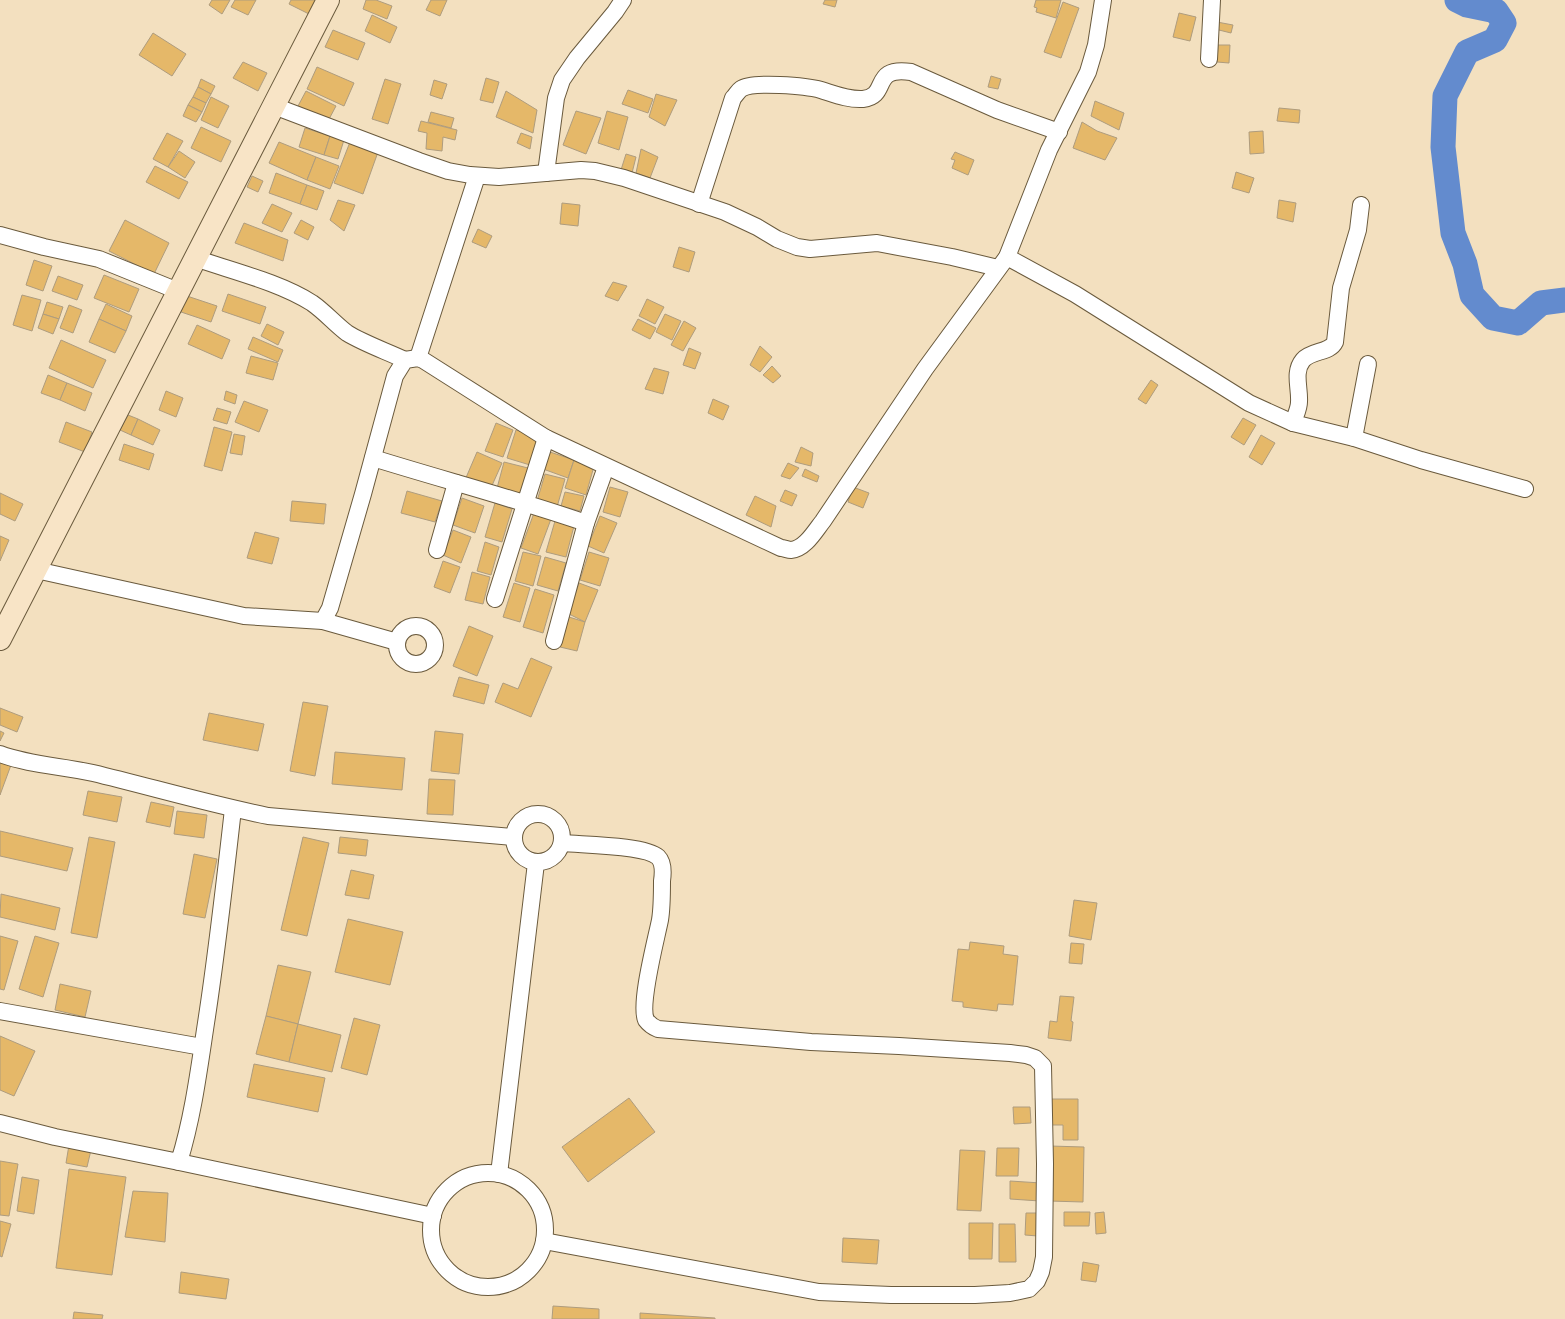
<svg xmlns="http://www.w3.org/2000/svg" width="1565" height="1319" font-family="'Sofia Sans Condensed',sans-serif">
	<style>
		.lines { fill: none; stroke-linecap: round; stroke-linejoin: round }
		.river { stroke: #638bce; stroke-width: 25 }
		.building { fill: #e5b869; stroke: #ae9c7e }
		.minor-casing { stroke: #6a5a3d; stroke-width: 18 }
		.secondary-casing { stroke: #6a5a3d; stroke-width: 24 }
		.minor { stroke: #fff; stroke-width: 16 }
		.secondary { stroke: #f8e4c6; stroke-width: 22 }
	</style>
	<rect width="100%" height="100%" fill="#f3e0bf"/>
	<g class="lines">
		<polyline class="river" points="1457,0 1467,5 1496,11 1504,23 1495,40 1467,52 1445,96 1443,147 1453,233 1465,264 1472,295 1493,318 1518,323 1541,303 1565,300"/>
	</g>
	<g class="building">
		<polygon points="212,0 230,0 222,14 209,5"/>
		<polygon points="235,0 256,0 248,15 231,7"/>
		<polygon points="291,0 318,0 313,16 289,4"/>
		<polygon points="366,0 376,0 392,6 387,19 363,9"/>
		<polygon points="431,0 447,0 440,16 426,10"/>
		<polygon points="825,0 837,0 835,7 823,4"/>
		<polygon points="1036,0 1061,0 1056,18 1036,12 1037,8 1034,7"/>
		<polygon points="1063,2 1079,8 1061,58 1044,52"/>
		<polygon points="1179,13 1196,17 1190,41 1173,37"/>
		<polygon points="372,15 397,27 390,43 365,31"/>
		<polygon points="1217,22 1233,25 1231,33 1215,29"/>
		<polygon points="333,30 365,43 358,60 325,47"/>
		<polygon points="153,33 186,54 172,76 139,55"/>
		<polygon points="1218,45 1230,45 1229,63 1217,62"/>
		<polygon points="243,62 267,73 258,91 233,78"/>
		<polygon points="317,67 354,83 344,106 307,89"/>
		<polygon points="991,76 1001,79 998,89 988,87"/>
		<polygon points="486,78 499,82 493,103 480,100"/>
		<polygon points="201,79 215,86 211,94 198,87"/>
		<polygon points="385,79 401,84 388,124 372,119"/>
		<polygon points="434,80 447,84 442,99 430,95"/>
		<polygon points="198,87 211,94 206,103 193,97"/>
		<polygon points="628,90 653,99 648,113 622,104"/>
		<polygon points="306,91 336,106 328,121 298,106"/>
		<polygon points="506,91 537,110 533,133 496,117"/>
		<polygon points="656,94 677,100 665,126 649,117"/>
		<polygon points="193,97 206,103 202,112 188,105"/>
		<polygon points="211,97 229,106 218,128 201,120"/>
		<polygon points="1095,101 1124,113 1119,130 1091,116"/>
		<polygon points="188,105 202,112 196,122 183,116"/>
		<polygon points="1279,108 1300,110 1299,123 1277,121"/>
		<polygon points="576,111 601,118 586,154 563,145"/>
		<polygon points="607,111 628,117 619,150 598,143"/>
		<polygon points="431,112 454,118 451,128 428,122"/>
		<polygon points="421,121 457,130 455,140 443,137 442,151 426,149 427,133 418,131"/>
		<polygon points="1082,122 1097,131 1117,138 1105,160 1073,148"/>
		<polygon points="201,127 231,141 221,162 191,148"/>
		<polygon points="305,128 330,136 324,155 299,147"/>
		<polygon points="1263,131 1264,153 1250,154 1249,132"/>
		<polygon points="167,133 183,141 168,167 153,159"/>
		<polygon points="521,133 532,137 530,149 517,143"/>
		<polygon points="330,136 344,140 338,159 324,155"/>
		<polygon points="279,142 316,157 307,180 269,163"/>
		<polygon points="350,142 378,152 363,194 334,183"/>
		<polygon points="641,149 658,157 650,178 636,173"/>
		<polygon points="179,151 195,162 185,178 168,167"/>
		<polygon points="955,152 974,160 968,175 952,168 955,160 951,159"/>
		<polygon points="626,154 636,157 631,177 620,173"/>
		<polygon points="316,157 339,166 330,189 307,180"/>
		<polygon points="155,166 188,182 179,199 146,182"/>
		<polygon points="1236,172 1254,178 1249,193 1232,188"/>
		<polygon points="276,173 307,185 300,204 269,193"/>
		<polygon points="252,176 263,181 258,192 247,187"/>
		<polygon points="307,185 324,191 317,210 300,204"/>
		<polygon points="338,200 355,205 344,231 330,220"/>
		<polygon points="1279,200 1296,203 1293,222 1277,218"/>
		<polygon points="562,203 580,205 578,226 560,224"/>
		<polygon points="272,204 292,213 282,232 262,223"/>
		<polygon points="125,220 169,243 154,274 109,251"/>
		<polygon points="301,220 314,227 308,240 294,233"/>
		<polygon points="244,223 288,240 283,261 235,243"/>
		<polygon points="478,229 492,236 486,248 472,242"/>
		<polygon points="679,247 695,252 689,272 673,267"/>
		<polygon points="34,260 52,266 43,291 26,285"/>
		<polygon points="104,275 139,289 129,312 94,298"/>
		<polygon points="58,276 83,285 77,300 52,291"/>
		<polygon points="613,282 627,286 618,301 605,296"/>
		<polygon points="228,294 266,307 260,324 222,311"/>
		<polygon points="22,295 41,300 32,331 13,325"/>
		<polygon points="187,296 217,306 211,322 181,312"/>
		<polygon points="647,299 664,307 655,324 639,316"/>
		<polygon points="47,302 63,307 59,319 43,314"/>
		<polygon points="106,304 132,316 126,331 99,319"/>
		<polygon points="69,305 82,310 73,333 60,328"/>
		<polygon points="43,314 59,319 53,334 38,328"/>
		<polygon points="665,314 681,321 672,340 656,332"/>
		<polygon points="99,319 126,331 115,353 89,342"/>
		<polygon points="638,319 656,328 650,339 632,330"/>
		<polygon points="684,321 696,328 683,351 671,345"/>
		<polygon points="267,324 284,332 278,345 261,336"/>
		<polygon points="197,325 230,340 222,359 188,344"/>
		<polygon points="253,337 283,350 278,362 248,349"/>
		<polygon points="61,340 106,360 93,388 49,368"/>
		<polygon points="760,346 772,357 760,372 750,365"/>
		<polygon points="689,348 701,353 695,369 683,365"/>
		<polygon points="251,356 278,363 273,380 246,373"/>
		<polygon points="772,366 781,376 773,383 763,375"/>
		<polygon points="654,368 669,372 663,394 645,389"/>
		<polygon points="48,375 67,383 60,400 41,393"/>
		<polygon points="1151,380 1158,385 1146,404 1138,399"/>
		<polygon points="67,383 92,393 85,411 60,400"/>
		<polygon points="166,391 183,398 176,417 159,410"/>
		<polygon points="226,391 237,395 235,404 224,400"/>
		<polygon points="713,399 729,406 723,420 708,413"/>
		<polygon points="244,401 268,410 259,432 235,422"/>
		<polygon points="217,408 231,412 227,424 213,420"/>
		<polygon points="128,415 138,419 131,435 120,430"/>
		<polygon points="1243,418 1256,425 1244,445 1231,437"/>
		<polygon points="138,419 160,430 153,445 131,435"/>
		<polygon points="66,422 92,432 85,452 59,442"/>
		<polygon points="496,423 513,430 503,457 485,451"/>
		<polygon points="214,427 232,432 222,471 204,466"/>
		<polygon points="516,430 539,437 530,465 507,458"/>
		<polygon points="234,434 245,436 242,455 230,453"/>
		<polygon points="1261,435 1275,443 1262,465 1249,457"/>
		<polygon points="124,444 154,454 149,470 119,460"/>
		<polygon points="801,447 813,453 811,466 795,462"/>
		<polygon points="477,452 502,463 490,490 465,480"/>
		<polygon points="550,452 574,460 568,478 543,469"/>
		<polygon points="574,460 594,466 586,495 565,488"/>
		<polygon points="504,462 528,468 520,499 496,492"/>
		<polygon points="788,463 799,468 790,479 781,476"/>
		<polygon points="805,469 819,476 817,482 802,476"/>
		<polygon points="545,474 565,479 557,507 537,501"/>
		<polygon points="610,487 628,492 620,517 603,512"/>
		<polygon points="853,487 869,493 863,508 848,502"/>
		<polygon points="785,490 797,495 792,506 780,501"/>
		<polygon points="407,491 442,501 435,522 401,513"/>
		<polygon points="565,492 584,496 580,511 561,506"/>
		<polygon points="0,493 23,504 15,521 0,514"/>
		<polygon points="755,496 776,506 771,527 746,515"/>
		<polygon points="462,498 484,506 475,533 453,525"/>
		<polygon points="292,501 326,504 324,524 290,521"/>
		<polygon points="495,503 512,509 502,542 485,537"/>
		<polygon points="534,513 551,519 538,554 521,548"/>
		<polygon points="600,516 617,523 604,553 588,546"/>
		<polygon points="555,521 574,526 566,557 546,552"/>
		<polygon points="453,530 471,537 461,563 443,555"/>
		<polygon points="255,532 279,538 272,564 247,558"/>
		<polygon points="0,536 9,540 0,561"/>
		<polygon points="485,542 499,547 491,575 477,571"/>
		<polygon points="523,552 541,556 533,586 515,581"/>
		<polygon points="589,552 609,558 600,586 580,580"/>
		<polygon points="545,557 566,563 558,591 537,585"/>
		<polygon points="443,561 460,567 450,593 434,587"/>
		<polygon points="472,572 490,577 483,604 465,600"/>
		<polygon points="514,583 530,588 520,622 503,617"/>
		<polygon points="579,583 598,590 585,622 569,614"/>
		<polygon points="535,589 554,595 543,633 523,627"/>
		<polygon points="569,617 585,622 577,651 560,647"/>
		<polygon points="469,626 493,636 477,676 453,666"/>
		<polygon points="531,658 552,667 531,717 495,702 503,683 518,689"/>
		<polygon points="459,677 489,685 484,704 453,696"/>
		<polygon points="303,702 328,706 315,776 290,771"/>
		<polygon points="0,708 23,717 17,732 0,725"/>
		<polygon points="209,713 264,724 258,751 203,740"/>
		<polygon points="0,731 4,733 0,741"/>
		<polygon points="435,731 463,734 459,774 431,771"/>
		<polygon points="335,752 405,758 402,790 332,784"/>
		<polygon points="0,761 11,765 0,795"/>
		<polygon points="429,779 455,780 453,815 427,814"/>
		<polygon points="88,791 122,797 117,822 83,815"/>
		<polygon points="151,802 174,807 170,827 146,822"/>
		<polygon points="177,811 207,815 204,838 174,834"/>
		<polygon points="0,831 73,848 67,871 0,856"/>
		<polygon points="89,837 115,842 97,938 71,933"/>
		<polygon points="303,837 329,843 307,936 281,930"/>
		<polygon points="340,837 368,840 366,856 338,853"/>
		<polygon points="194,854 217,859 205,918 183,914"/>
		<polygon points="351,870 374,875 369,899 345,895"/>
		<polygon points="1,894 60,908 55,930 0,917"/>
		<polygon points="1074,900 1097,903 1091,940 1069,936"/>
		<polygon points="348,919 403,932 390,985 335,972"/>
		<polygon points="0,936 18,941 4,990 0,989"/>
		<polygon points="35,936 59,943 43,997 19,989"/>
		<polygon points="970,942 1004,946 1003,954 1018,956 1013,1005 998,1004 997,1011 963,1007 963,1002 952,1001 958,949 969,950"/>
		<polygon points="1071,943 1084,944 1082,964 1069,963"/>
		<polygon points="278,965 311,972 298,1024 266,1016"/>
		<polygon points="60,984 91,991 85,1017 55,1010"/>
		<polygon points="1060,996 1074,997 1071,1021 1073,1022 1071,1041 1048,1038 1050,1021 1057,1022"/>
		<polygon points="266,1016 298,1024 289,1062 256,1054"/>
		<polygon points="354,1018 380,1025 367,1075 341,1068"/>
		<polygon points="298,1024 341,1035 332,1072 289,1062"/>
		<polygon points="0,1036 35,1051 14,1096 0,1090"/>
		<polygon points="254,1064 325,1078 318,1112 247,1097"/>
		<polygon points="629,1098 655,1132 588,1182 562,1147"/>
		<polygon points="1050,1099 1078,1099 1078,1140 1063,1140 1063,1125 1050,1125"/>
		<polygon points="1013,1107 1030,1107 1031,1123 1014,1124"/>
		<polygon points="69,1145 91,1150 87,1167 66,1163"/>
		<polygon points="1050,1146 1084,1147 1083,1202 1049,1201"/>
		<polygon points="997,1148 1019,1148 1018,1176 996,1176"/>
		<polygon points="960,1150 985,1151 981,1211 957,1210"/>
		<polygon points="0,1161 18,1164 9,1216 0,1215"/>
		<polygon points="69,1169 126,1177 112,1275 56,1268"/>
		<polygon points="22,1177 39,1180 34,1214 17,1211"/>
		<polygon points="1010,1181 1041,1183 1040,1201 1010,1199"/>
		<polygon points="133,1191 168,1193 165,1242 125,1237"/>
		<polygon points="1064,1212 1090,1212 1089,1226 1064,1226"/>
		<polygon points="1104,1212 1106,1233 1096,1234 1095,1213"/>
		<polygon points="1026,1213 1038,1213 1038,1236 1025,1235"/>
		<polygon points="0,1221 11,1224 2,1257 0,1256"/>
		<polygon points="969,1223 993,1223 992,1259 969,1259"/>
		<polygon points="999,1224 1015,1224 1016,1262 999,1262"/>
		<polygon points="843,1238 879,1240 877,1264 842,1262"/>
		<polygon points="1083,1262 1099,1265 1096,1282 1081,1280"/>
		<polygon points="181,1272 229,1279 226,1299 179,1293"/>
		<polygon points="553,1306 599,1309 599,1319 552,1319"/>
		<polygon points="74,1312 103,1315 102,1319 73,1319"/>
		<polygon points="640,1313 715,1318 715,1319 640,1319"/>
	</g>
	<g class="lines">
		<g class="minor-casing">
			<g id="minor">
				<polyline points="1209,59 1212,0"/>
				<polyline points="274,106 419,161 448,171 470,175 499,177 581,170 595,171 624,178 725,212 757,227 777,239 797,247 810,249 877,243 952,257 998,268"/>
				<polyline points="546,173 556,98 562,80 577,58 615,12 623,0"/>
				<path d="M699 204 733 98C736 95 738 91 741 89 752 81 807 86 821 90 834 94 848 100 863 99 890 96 870 66 911 72L997 110 1059 132"/>
				<polyline points="0,235 44,247 99,259 178,291"/>
				<polyline points="1007,257 1075,294 1249,403 1293,423 1354,438 1421,460 1525,489"/>
				<path d="M195 258C232 271 279 282 312 303 325 312 335 324 347 333 365 344 386 351 405 360"/>
				<polyline points="418,358 477,176"/>
				<path d="M1293 423C1295 416 1299 409 1299 402 1300 388 1293 372 1303 360 1312 350 1330 353 1335 342L1341 288 1358 230 1361 205"/>
				<polyline points="1354,438 1368,364"/>
				<path d="M373 458C444 480 516 499 586 523"/>
				<polyline points="437,550 456,483"/>
				<path d="M36 570 244 616 323 621 330 608 363 494 395 376 405 360 418 358 423 360 546 438 781 548C784 548 788 550 791 550 805 549 815 531 823 521L925 369 1007 257 1049 150 1088 72 1096 45 1103 0"/>
				<polyline points="495,599 546,438"/>
				<polyline points="323,621 397,642"/>
				<circle cx="416" cy="645" r="19"/>
				<polyline points="554,641 586,523 606,467"/>
				<path d="M0 754C29 765 62 766 93 773 151 787 209 804 268 816L514 837"/>
				<circle cx="538" cy="838" r="24"/>
				<polyline points="0,1011 202,1047"/>
				<path d="M0 1123 55 1137 179 1162C193 1117 199 1069 206 1023 217 952 225 880 233 809"/>
				<polyline points="179,1162 433,1216"/>
				<circle cx="488" cy="1230" r="57"/>
				<polyline points="499,1174 536,863"/>
				<path d="M544 1241 819 1292 891 1295H975L1010 1293 1029 1289 1037 1281 1041 1272 1044 1257 1045 1164 1043 1066 1035 1058 1026 1055 1010 1053 899 1046 811 1042 658 1029C653 1027 649 1024 646 1020 639 1004 656 940 660 920 662 908 662 894 662 881 663 874 664 863 658 857 645 845 583 845 563 843"/>
			</g>
		</g>
		<g class="secondary-casing">
			<polyline id="secondary" points="0,639 328,0"/>
		</g>
		<use href="#minor" class="minor"/>
		<use href="#secondary" class="secondary"/>
	</g>
</svg>
